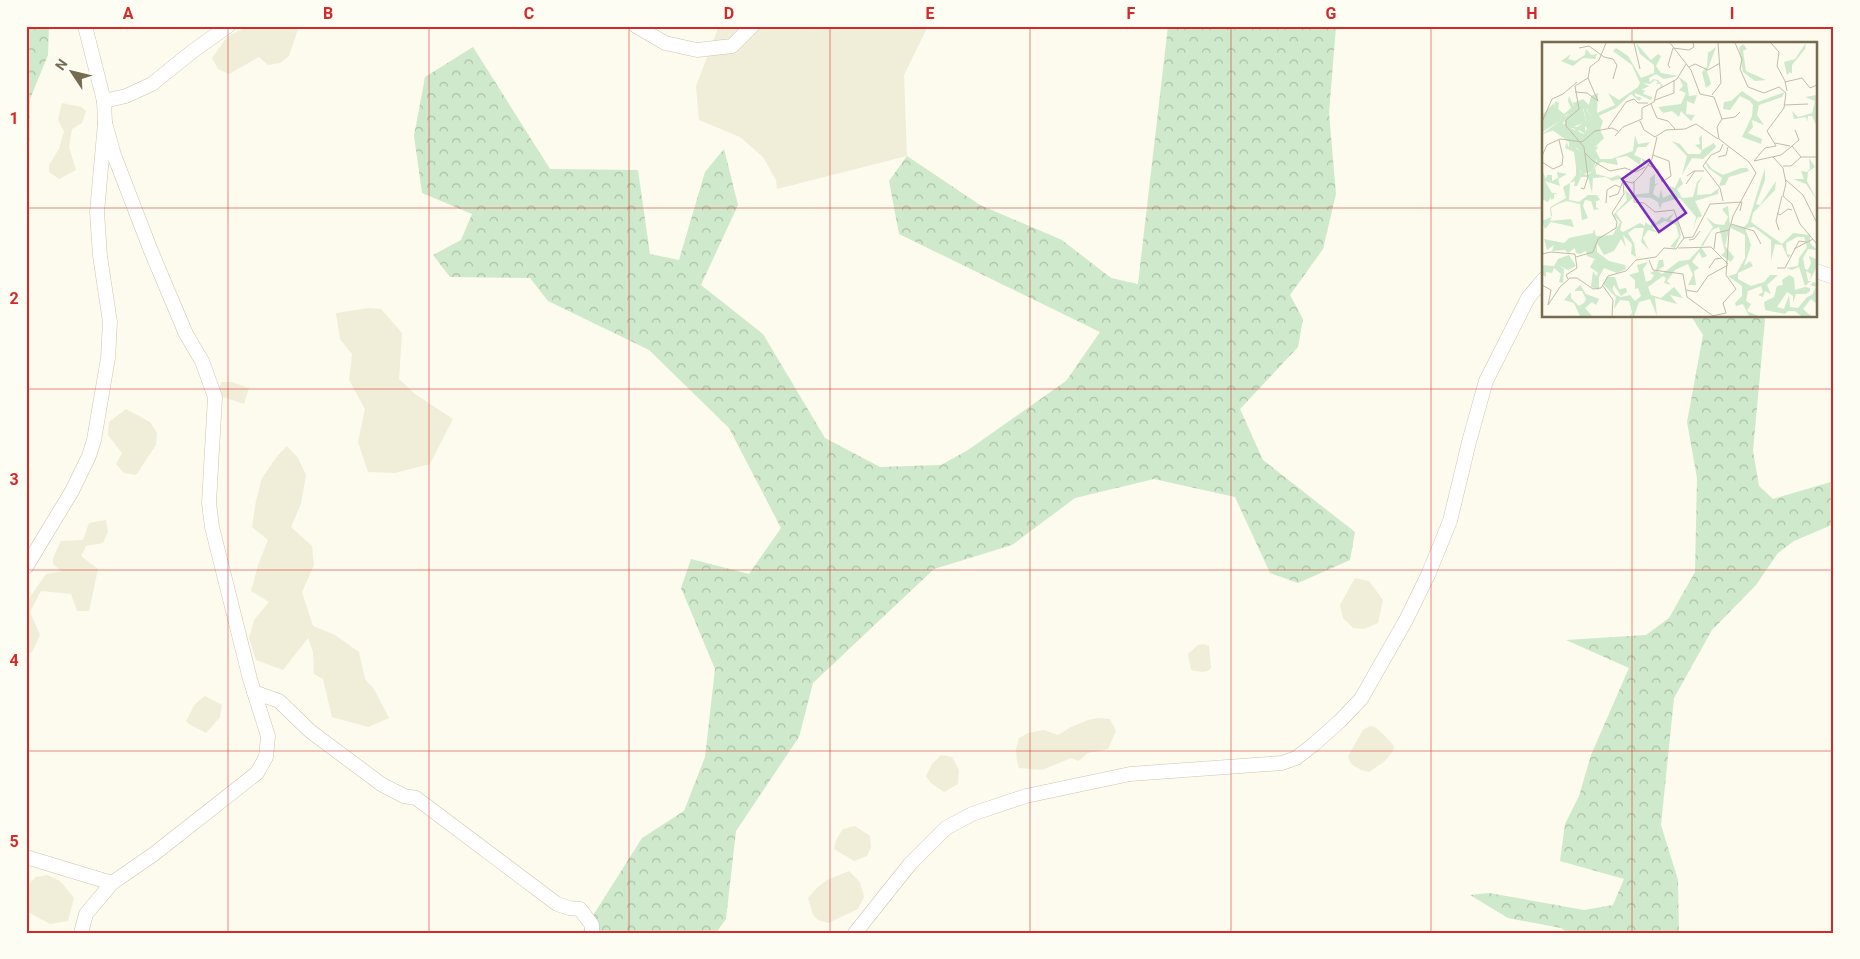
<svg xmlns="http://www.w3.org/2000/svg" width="1860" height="959" font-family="Roboto,sans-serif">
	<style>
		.residential { fill: #f0edd9 }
		.forest { fill: url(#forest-crowns) }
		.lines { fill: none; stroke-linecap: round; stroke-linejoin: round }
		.street-casing { stroke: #ccc5b0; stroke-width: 15 }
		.street { stroke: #fff; stroke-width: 14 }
		.grid { fill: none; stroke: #d62828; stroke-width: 1; stroke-opacity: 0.55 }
		.inset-road { fill: none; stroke: #c2bda9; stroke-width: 1 }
		.view { fill: #7b2cbf; fill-opacity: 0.15; stroke: #7b2cbf; stroke-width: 2.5 }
		.inset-edge { fill: none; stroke: #766a50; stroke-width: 2.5 }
		.neatline { fill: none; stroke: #d62828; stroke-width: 2 }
		.grid-label { font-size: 16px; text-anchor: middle; font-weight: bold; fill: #d62828 }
	</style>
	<defs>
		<pattern id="forest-crowns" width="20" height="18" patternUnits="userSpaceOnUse" patternTransform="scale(1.25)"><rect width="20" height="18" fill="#cee9cb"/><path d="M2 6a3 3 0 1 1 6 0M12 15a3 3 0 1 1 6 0" fill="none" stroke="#acc1a7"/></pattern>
	</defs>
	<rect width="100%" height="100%" fill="#fcfbed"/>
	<g class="residential">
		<polygon points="248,26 299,26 289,56 280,63 268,65 259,57 229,74 218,69 212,58 227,37"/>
		<polygon points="719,26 928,26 904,75 907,156 777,189 776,180 763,157 740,137 699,120 696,86"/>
		<polygon points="62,103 81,107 86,111 82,123 72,129 69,147 76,170 59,179 49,172 49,165 59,149 64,131 58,120"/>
		<polygon points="369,308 381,309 402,333 399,379 415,394 453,419 430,464 395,473 368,472 358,442 365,409 349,380 352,354 340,339 336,313"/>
		<polygon points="222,382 232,382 249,388 244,404 220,396 219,387"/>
		<polygon points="126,409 150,422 157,433 156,445 136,475 124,473 116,464 122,453 108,435 109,422"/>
		<polygon points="287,446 298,458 306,475 301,504 291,527 312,546 314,565 302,592 313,626 335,635 359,652 365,679 374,689 389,718 368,727 332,717 323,679 314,674 313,652 308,638 283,670 256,660 249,638 254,620 269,602 251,591 258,565 268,540 252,527 256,501 262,478 278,455"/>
		<polygon points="106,520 108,532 103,543 86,546 81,556 98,569 89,611 77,611 71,594 41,591 30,612 40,635 32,652 26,654 26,606 28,600 46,574 62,571 53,564 53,558 61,541 83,540 89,523"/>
		<polygon points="1355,578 1369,581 1383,600 1378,623 1364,629 1353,628 1343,618 1340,605"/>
		<polygon points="1203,644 1209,646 1211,668 1208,671 1202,672 1191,670 1188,654 1198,645"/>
		<polygon points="205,696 222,705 220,717 206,733 189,724 186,721 195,704"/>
		<polygon points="1098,718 1110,719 1116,731 1108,749 1088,753 1078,761 1071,758 1042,770 1019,768 1017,762 1016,749 1019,738 1028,733 1044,730 1058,735 1071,727 1088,720"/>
		<polygon points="1370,726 1375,727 1384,735 1394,746 1393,751 1385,761 1369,772 1361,770 1351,764 1348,756 1363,730"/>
		<polygon points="941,755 952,757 959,770 958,784 944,792 931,783 926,776 932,764"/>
		<polygon points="855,826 870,836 871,847 867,856 854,861 834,849 836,840 843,829"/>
		<polygon points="849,871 860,882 864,897 858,909 828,923 818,920 813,915 808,898 816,889 827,880"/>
		<polygon points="47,875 60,881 74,898 68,921 50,924 26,911 26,887 36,877"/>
	</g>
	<g class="forest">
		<polygon points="26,26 49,26 48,55 30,99 29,168 26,173"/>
		<polygon points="1168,26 1336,26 1329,113 1336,194 1323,249 1290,295 1303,319 1298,347 1240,409 1263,460 1355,532 1350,560 1298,583 1270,573 1235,497 1154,479 1075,498 1012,545 934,569 813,683 799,737 736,831 726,919 716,933 582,933 642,838 684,811 705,757 715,669 681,588 691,559 749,574 781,528 729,428 649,350 548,301 530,278 450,277 433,255 461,240 472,214 422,193 414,136 425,77 473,47 550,169 638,170 650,254 679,260 705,172 724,149 738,205 701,285 763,334 825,438 880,467 941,465 968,450 1066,381 1100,332 899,234 889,181 907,156 980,205 1062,240 1111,278 1138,284"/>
		<polygon points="1691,316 1763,316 1765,320 1753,451 1759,486 1773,499 1834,481 1834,524 1794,541 1778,553 1756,585 1712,630 1674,698 1661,825 1678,880 1679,933 1568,933 1561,928 1508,918 1470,895 1489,893 1584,910 1613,905 1624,879 1560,861 1565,824 1579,796 1591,755 1629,668 1566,640 1646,635 1669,618 1695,572 1697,478 1687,422 1703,335"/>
	</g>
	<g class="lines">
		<g class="street-casing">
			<g id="street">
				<polyline points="636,26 665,43 697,50 732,46 752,26"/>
				<polyline points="104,101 126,96 152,84 193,51 228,26"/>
				<polyline points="1816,271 1834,277"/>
				<polyline points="26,567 72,491 89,456 94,440 108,358 110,322 100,256 97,212 105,123 104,101 85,26"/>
				<polyline points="254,692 279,701 310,731 381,784 404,796 416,798 557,904 569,908 580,909 592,925 592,933"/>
				<polyline points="26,857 112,883"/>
				<polyline points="81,933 86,914 112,883 154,854 257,773 266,757 268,736 250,679 212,527 209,503 215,397 202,361 186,334 151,251 114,155 105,123"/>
				<polyline points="855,933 910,864 946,828 972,814 1026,796 1130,774 1282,763 1296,758 1313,745 1340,721 1361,699 1406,620 1428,575 1450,521 1469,442 1486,381 1528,298 1544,279"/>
			</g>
		</g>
		<use href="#street" class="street"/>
	</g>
	<path class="grid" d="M228 26V933M429 26V933M629 26V933M830 26V933M1030 26V933M1231 26V933M1431 26V933M1632 26V44M26 208H1544M1816 208H1834M1632 316V933M26 389H1834M26 570H1834M26 751H1834"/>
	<g transform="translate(1542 42)">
		<rect width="275" height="275" fill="#fcfbed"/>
		<path d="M56 51 55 72 48 74 45 67H41L44 80 28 86 42 92 45 86 42 83 48 78 56 73 61 79 58 88 62 96 53 105 55 116 50 130 40 132 36 124 38 110 35 106H27V100L9 87 23 82 22 77 32 64 31 61 41 57 47 63 49 54ZM12 61 13 69 20 73 18 79 0 90V73Z" fill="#cee9cb"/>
		<path d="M94 1 109 18 116 12 119 14 114 24 119 31 136 34 122 37 114 32 107 36 108 41 111 37 116 38 121 44 117 46 119 42H114L116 40 113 38 108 42 101 41 107 44 99 48H103L101 52 110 55 109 58 93 51V54L100 56 97 59 89 52 74 66 48 78 43 83V92L37 88 35 93 33 87 25 84 0 92 18 79 20 73 12 69 13 59 17 61 16 67 22 72 29 66 26 59 27 54 33 67 24 73 21 82 35 85 44 79 40 59 48 74 73 63 66 51 77 58 96 45 98 41 90 23 71 9 74 6 86 14 99 36 112 31V23L98 12ZM264 1 263 7 250 23V32L248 30 245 33 242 20 253 17ZM201 2 205 7 201 9 204 29 224 38 213 39 201 30 197 6ZM174 5 165 29 169 42 164 46 160 30 165 25 166 11ZM44 7 49 13 55 12 53 17 41 16 31 24 19 19 29 12 26 17 33 19 43 13ZM137 35 145 41 147 54 155 53 152 62 145 59 144 72 153 73 149 79 139 69 137 75 130 69 121 71 116 65 139 62 144 51 137 48 141 44ZM200 49 216 60 243 50 240 55 217 63 215 73 222 83 210 78 211 85 206 91 220 97 219 102 200 95 210 74 211 63 208 59 198 54 188 68 181 67 182 60 189 59ZM275 53V85L270 74H266L265 80 264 75 252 77 250 69 256 75 270 71 273 59 263 55ZM93 93 96 102 108 100 104 105H96L92 113 108 120 102 122 99 116 98 123 85 114 74 116 76 123 59 120 53 125 54 132 69 136 76 133 81 136 70 139 64 135 51 136 50 151 46 135H39L35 144H32L33 139 28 141 34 133V125L32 110 23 106 25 99 26 105 30 102 38 110V130L45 133 50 130 55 119 53 105 56 104 54 109 58 117H69L91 109ZM160 93V108L172 101 174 105 161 117 150 116 140 133 145 114 130 99 138 102 146 112H158L160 109 153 103 158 102 157 96ZM267 116 273 125 266 130 265 139 275 158 264 142 251 137H262L259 129 265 130 268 127ZM163 118 170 127 181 133 199 126H205L207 129 187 135 183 143 177 144 180 136 166 126ZM223 126V138L214 162 218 163 234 139 233 148 211 171 209 180 240 202 251 191 268 193V201L275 208 266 207 261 216 263 227 266 228 269 221 267 214 274 217 275 224 268 238 269 232 264 229 266 239H269L263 244 257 225 250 228 244 226 256 224 257 216 265 205 262 195H255L244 201 245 212 249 213 246 216 240 203 233 202 229 219V198L212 185 203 186 209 203 202 224 208 219 211 224 196 231V237L209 244 222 240 228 233H236L225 243 229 252 223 249 221 255 216 253 221 250 219 244 206 249 204 259 209 262 205 269 216 274H207L201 262 194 264 193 261 200 254V244L186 234 194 232 203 216V193L189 186V183L202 185 206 181ZM0 128 4 137 5 133H10V139L16 136 15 130 25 132 16 137 18 144 3 139 10 151H17L12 152V156L9 158V155L6 160 0 157ZM113 132V142L117 141 113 144 111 152 117 156 119 147 121 156 129 152 128 144 133 146 138 135 141 142 135 147 140 156 151 155 155 140 161 134 156 142 155 153 169 152 177 146 176 152 153 159 160 174 155 176 151 188 154 175 138 156 120 161 118 167 116 160 109 156 92 155 74 171 80 180 78 188 81 190 98 181 103 184V180L109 184 111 177 114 181 120 175 124 177 132 171 128 178 136 179 139 193 133 206 128 205 137 194 134 183 123 179 110 186 117 191 106 188 101 196 107 208 99 200 102 186H93L86 191 92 201 94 215 89 212 90 202 81 193 84 205 79 197 72 209 62 213 55 201V210L67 219 83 223 84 227 75 231 62 226 57 235V248L49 245 51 229 54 234 56 231 48 225 53 217 45 214 44 209 38 212 34 211 33 206 26 211 23 208 10 209 12 203 5 208 2 197 22 201 27 196 51 191 52 187 54 194 71 193 78 180 71 173 85 158 83 148 89 153 107 151 108 136ZM28 141 27 158 37 160 46 153H55L58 158 54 159V165L57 167 52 168 49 159 43 158 41 164 46 176 40 178 38 162 25 159 16 162 9 166 10 173 8 179 29 177 32 185 9 180 3 187 0 179 9 175 8 166 10 164 24 156 21 145ZM186 164 188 184 183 204 192 215 189 220 179 213 183 210 177 185 170 188 161 204 159 203 171 185 164 175 173 182 182 183 186 175 180 167ZM159 205 165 214 160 216 157 210 150 220 157 226 152 229 154 243H146L151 233 146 222 133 228 125 239 129 243 122 241 124 236 121 234 106 245 109 253 119 256 132 245 141 256 128 253 135 262 113 256 115 274 108 257 97 260 92 274H88L90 270 87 259 78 258 72 267 74 255 61 242 65 235H73L77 247 84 246 85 250 79 254 72 243 70 247 74 253 79 255 88 253 93 259 99 254 96 246 93 247V238L87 233 97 230 95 223 106 220 101 227 104 240 109 238 112 233 108 231 114 228 117 218H121L122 224 115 229 120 232 137 219 147 218ZM27 213 34 224 26 228 16 223 22 227 21 241 17 240 19 232 12 226 10 231 4 230V235L0 233V223L12 224 16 217ZM247 233 252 236 253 248 263 245 268 246V249L264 252H254L251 261V254L245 250 235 265 242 267 247 253 248 265 256 266 265 255 270 253 274 245 268 243 271 240 275 241V262L269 257 261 267 269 274H259L253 269H246L243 272 223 268 222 260 232 255 235 244 241 243 240 238ZM38 243 44 252 57 257 54 263 50 260 43 266 50 274H38L32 261 22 258 29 250V256L37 264 42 261 44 257 40 249H32Z" fill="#cee9cb"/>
		<path class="inset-road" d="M92 1 98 27M128 1 149 28 158 52 172 55 180 77 175 85 177 97 207 120 214 131 191 174 187 189 184 233 194 247 181 261 184 271 170 274M193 1 200 17 198 27 206 45 222 51 237 45 244 51 242 66 225 89 234 104 223 106 212 119M229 1 237 10 235 24 243 39 245 49M37 6 47 4 62 15 71 17 75 23 71 37M131 6 147 8 152 5 151 1M147 25 153 22 166 28 178 21M128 26 126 23 131 6M243 40 260 36 268 46 275 43M33 50 45 51 56 59 46 36M170 53 179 41 176 1M113 58 132 51V38M109 62 115 76 126 79 133 87M243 63 266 62M180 77 193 75 198 70M98 79 102 88 113 95 124 88 143 87 154 82 176 97M0 80 10 57 21 52 35 40M66 86 84 60 92 57 96 61H106M73 94 81 85 100 77V66L112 60 115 48 135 37 144 22M233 101 248 104M250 104 257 98 253 88M43 111 51 119 68 129 83 126 94 130 103 125M0 114 5 103 18 97 40 100 53 89 70 86 76 89M176 115 184 113 186 105M231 115 241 126 244 141 241 154 250 162 258 182 275 202M212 119 239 113 250 104 259 115H275M0 120 11 127 20 123 21 115 17 98M106 123 116 128 120 140 129 134 127 119 111 113M241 124H249L259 115M145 134 152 129H162M244 138 261 153 275 181M92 139V160L102 161 113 170 132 168 142 196M144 142 153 129M39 146 42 147 46 135 42 105 24 84V78L37 67 33 44 46 36 48 25 57 18 64 1M67 155 76 152 81 139 91 141 100 132 110 117 115 95M181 159 178 146 161 124 169 113 178 109 181 102M64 161 65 148 73 143 78 145M235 171 238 173 246 167 250 168M189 182 212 189 219 202M237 188 234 179 240 154M147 198 152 197 158 189M136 206 169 205 186 222M172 207 174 191 187 188M252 207 271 197M0 212 9 210 33 212 35 226 24 233 26 237M34 215 51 210 56 197 74 186 75 180 70 171 82 152 81 140M107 218 111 228 141 232 145 255 171 274M167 226 173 217 180 216M235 226H243L257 199 264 200M0 243 9 248 6 263 18 245 28 236H35L51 247 59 246 66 234 84 229 94 218 114 215 122 206 134 207 142 196 151 195 168 162 200 160 198 169M61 244 71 258 70 274M144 248 155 250 166 234 186 223"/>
		<path class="view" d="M107 118 144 171 117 190 80 137Z"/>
		<rect width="275" height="275" class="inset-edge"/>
	</g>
	<rect width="1860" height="959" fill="none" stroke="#fefdf4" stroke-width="55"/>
	<g transform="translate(72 72) rotate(305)" stroke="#fefdf4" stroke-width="4" paint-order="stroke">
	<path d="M0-4L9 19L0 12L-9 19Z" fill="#766a50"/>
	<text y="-8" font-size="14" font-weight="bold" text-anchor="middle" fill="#766a50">N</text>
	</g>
	<rect x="28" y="28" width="1804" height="904" class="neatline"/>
	<g class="grid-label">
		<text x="128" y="19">A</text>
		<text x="328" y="19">B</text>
		<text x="529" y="19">C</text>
		<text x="729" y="19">D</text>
		<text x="930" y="19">E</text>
		<text x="1131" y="19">F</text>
		<text x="1331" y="19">G</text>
		<text x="1532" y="19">H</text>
		<text x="1732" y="19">I</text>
		<text x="14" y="124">1</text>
		<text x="14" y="304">2</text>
		<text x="14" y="485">3</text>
		<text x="14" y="666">4</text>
		<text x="14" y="847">5</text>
	</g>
</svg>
